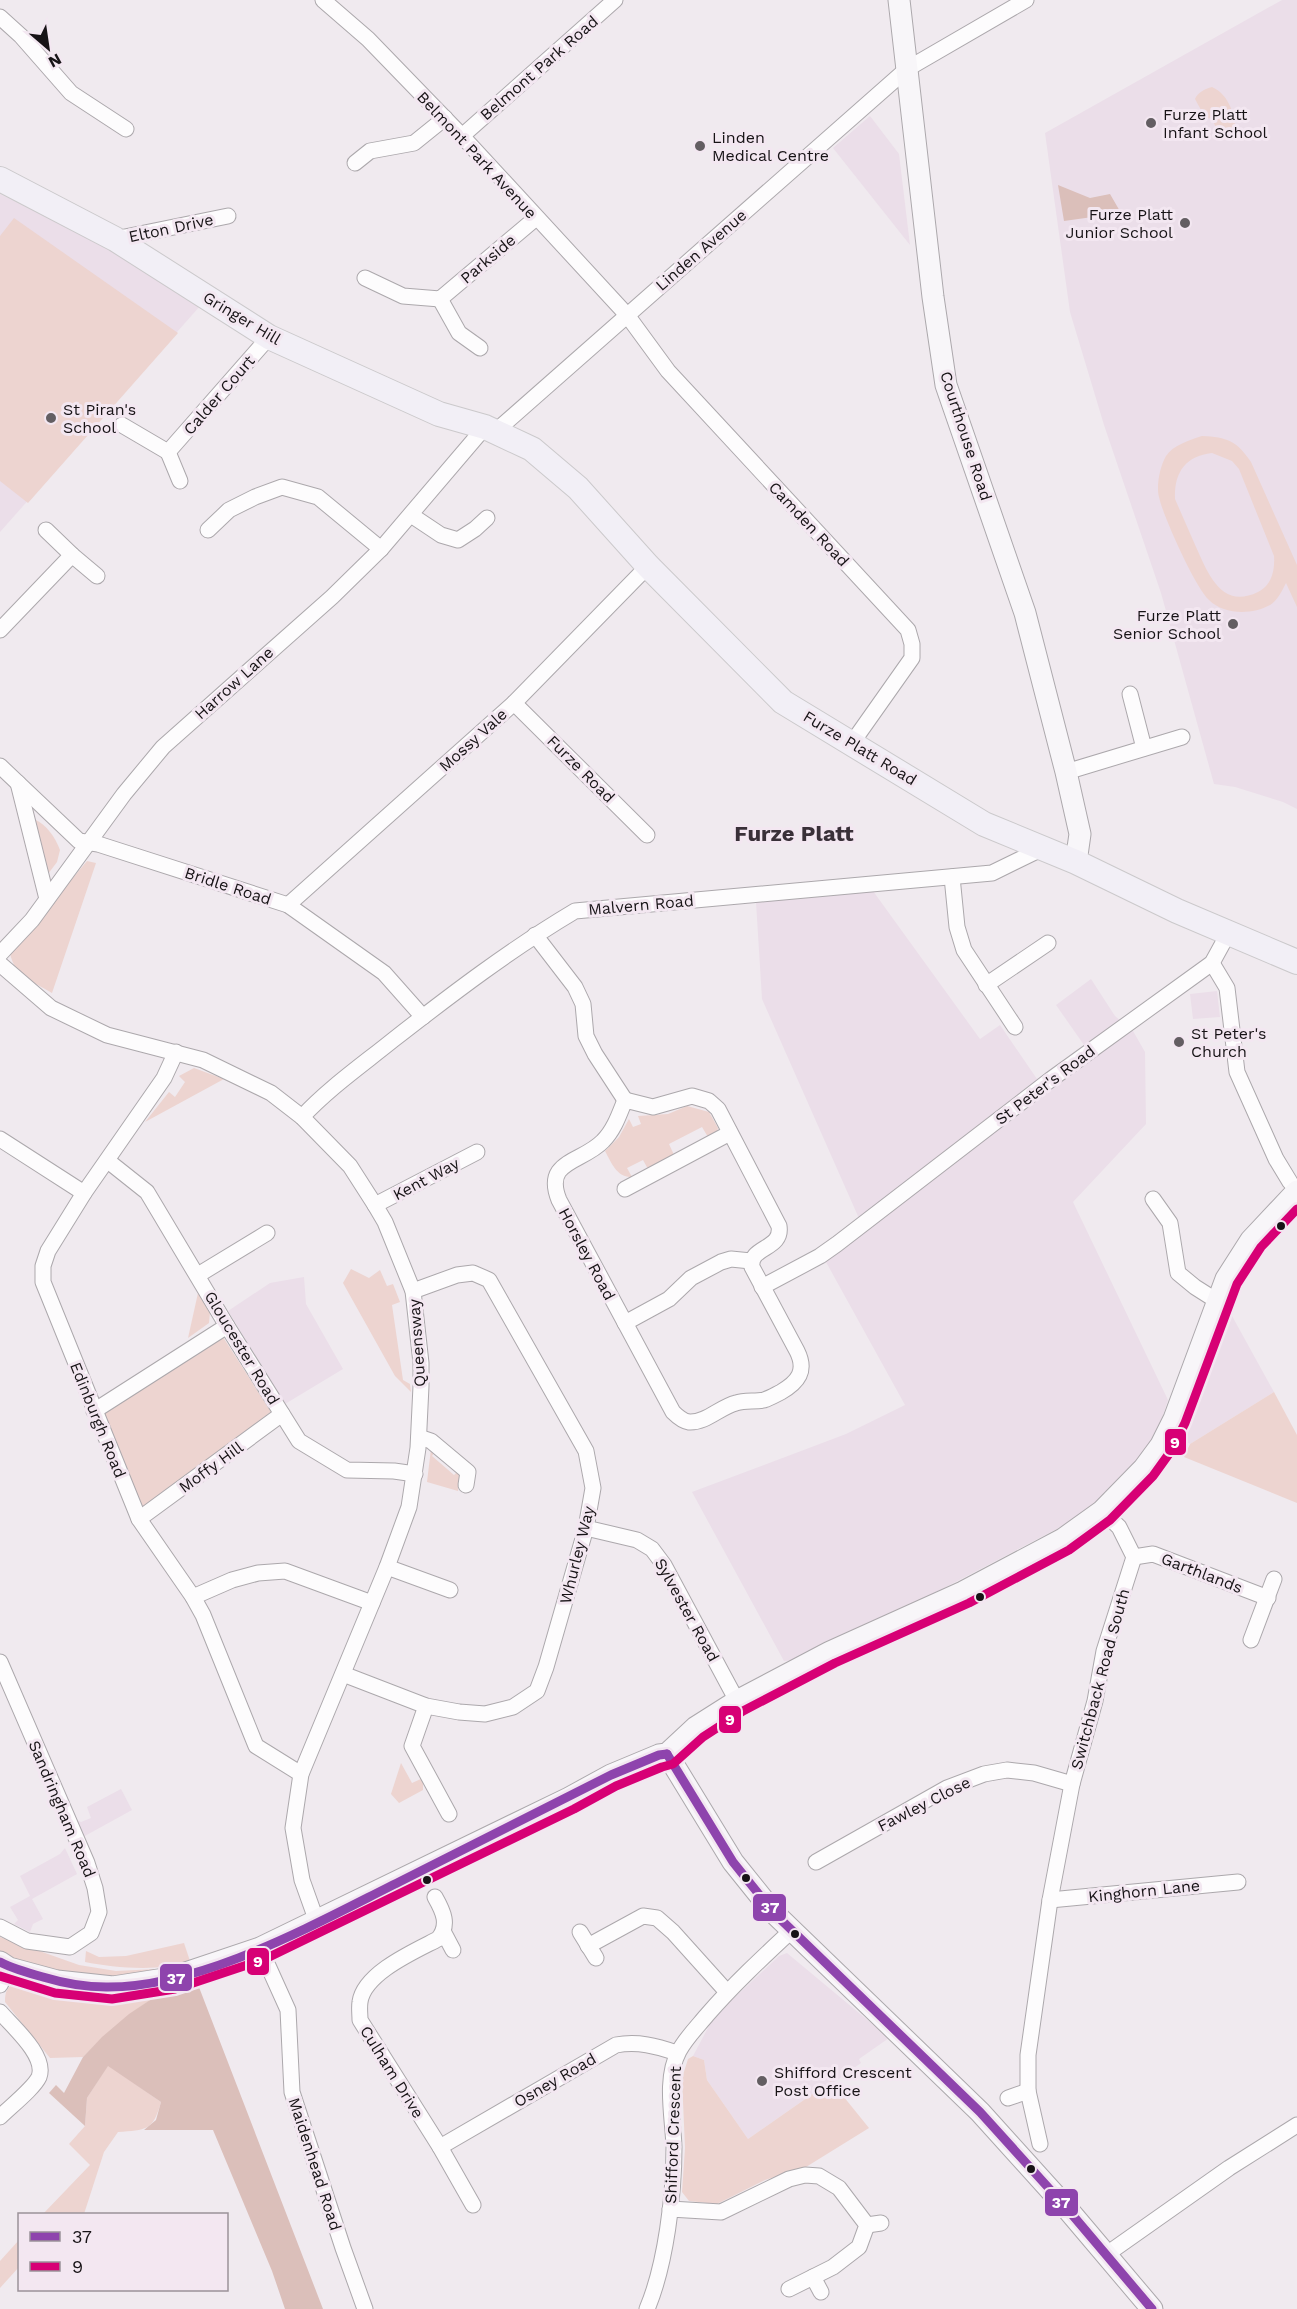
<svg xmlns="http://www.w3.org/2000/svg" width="1297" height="2309" font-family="'Work Sans',sans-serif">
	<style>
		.built { fill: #ebdee9 }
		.green { fill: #edd4d0; fill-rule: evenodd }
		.forest { fill: #dbbfba }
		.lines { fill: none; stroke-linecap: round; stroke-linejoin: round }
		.street-casing { stroke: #aca8ac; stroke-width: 17 }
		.secondary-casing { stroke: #aca8ac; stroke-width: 23 }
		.primary-casing { stroke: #cbc9cb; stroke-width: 26 }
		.street { stroke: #fdfcfd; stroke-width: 15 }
		.secondary { stroke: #f8f6f9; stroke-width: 21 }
		.primary { stroke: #f2eff6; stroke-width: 24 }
		.bus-1-casing { stroke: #f3e7f1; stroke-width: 14 }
		.bus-2-casing { stroke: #f3e7f1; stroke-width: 14 }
		.bus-1 { stroke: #8e44ad; stroke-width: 9 }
		.bus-2 { stroke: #d70075; stroke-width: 9 }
		.poi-dot { fill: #635e62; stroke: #f3e7f1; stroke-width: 2 }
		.bus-dot { fill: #171316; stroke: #f3e7f1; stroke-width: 2 }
		.labels { text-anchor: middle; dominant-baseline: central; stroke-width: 6; stroke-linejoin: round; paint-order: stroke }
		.street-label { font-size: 16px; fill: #171316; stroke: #f3e7f1 }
		.poi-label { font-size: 16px; fill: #171316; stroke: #f3e7f1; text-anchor: start }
		.district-label { font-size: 22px; font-weight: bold; fill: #393038; stroke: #f3e7f1 }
		.line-badge { stroke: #f3e7f1; stroke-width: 2 }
		.badge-label { font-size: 16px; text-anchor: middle; font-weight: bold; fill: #fff }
	</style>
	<rect width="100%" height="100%" fill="#f0eaef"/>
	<g class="built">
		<polygon points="1282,0 1297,0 1297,809 1283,802 1235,787 1214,784 1161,593 1104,425 1070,312 1045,133"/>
		<polygon points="870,116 899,154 910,245 833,148"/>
		<polygon points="0,194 101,243 200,306 0,532"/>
		<polygon points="873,891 980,1039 1000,1025 1037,1079 1084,1045 1056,1005 1091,979 1115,1016 1133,1031 1145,1052 1146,1124 1073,1202 1168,1400 1157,1433 1112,1494 1066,1524 944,1588 797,1660 784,1661 692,1492 846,1434 905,1405 826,1262 865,1232 762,999 756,902"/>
		<polygon points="1217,991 1220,1017 1193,1019 1190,994"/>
		<polygon points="304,1277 306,1304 343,1369 285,1404 228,1311 270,1283"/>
		<polygon points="1226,1305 1274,1392 1190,1444 1183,1439"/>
		<polygon points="121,1789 132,1810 83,1837 77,1820 81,1822 91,1818 87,1807"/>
		<polygon points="65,1848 77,1874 32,1899 43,1919 33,1924 30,1932 14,1924 18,1920 10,1907 30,1896 20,1876 60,1854"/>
		<polygon points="787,1953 889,2038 859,2059 861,2063 833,2083 831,2081 748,2139 707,2080 704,2060 693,2056 710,2024 730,2002 779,1956"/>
	</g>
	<g class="green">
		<path d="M1212 87C1230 95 1235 116 1236 134L1223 140 1211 118 1206 119 1195 99C1198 92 1205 89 1212 87Z"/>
		<polygon points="14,218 178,333 28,503 0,481 0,236"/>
		<path d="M1202 436C1227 437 1237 441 1251 462L1297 565V607L1286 583C1282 591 1277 601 1270 605 1252 615 1224 615 1209 600 1195 587 1163 516 1159 497 1156 486 1160 466 1166 456 1173 445 1190 440 1202 436ZM1212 453 1232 461 1239 469 1274 556C1275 570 1272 585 1258 592 1221 610 1208 573 1196 547 1189 531 1182 515 1175 499 1174 473 1185 456 1212 453Z"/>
		<path d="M34 819C47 825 55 837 60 850L57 862 48 874Z"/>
		<path d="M87 861 96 863 52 993C34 982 14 976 10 953Z"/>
		<polygon points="194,1068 224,1079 145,1122 169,1092 175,1097 185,1082 179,1076"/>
		<path d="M687 1106 709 1112 718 1128 717 1132 708 1137 702 1127 669 1144 674 1155 648 1169 643 1160 627 1168 632 1177C617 1178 611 1162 605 1151L619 1137 629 1119 633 1127 641 1124 638 1116 668 1114Z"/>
		<polygon points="351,1269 369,1278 380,1270 387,1286 393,1284 400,1302 392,1305 403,1380 410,1384 411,1392 395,1376 343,1283"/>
		<polygon points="198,1293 210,1312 209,1323 188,1338"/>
		<polygon points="223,1337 271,1412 142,1508 103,1414"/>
		<polygon points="1274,1392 1297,1435 1297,1503 1184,1457 1190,1444"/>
		<polygon points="431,1449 436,1450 432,1456 454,1475 460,1469 458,1491 427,1482"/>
		<polygon points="401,1763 412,1783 423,1778 423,1790 399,1803 391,1794"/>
		<path d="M0 1937 79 1965 116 1971 177 1968C153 1972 127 1978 103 1978 69 1978 31 1968 0 1954Z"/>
		<path d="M184 1943 190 1961C161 1972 115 1968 85 1962L86 1951 99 1957 126 1956Z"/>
		<path d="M17 1981 49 1988 159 1994C131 2013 106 2032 83 2057L50 2058 5 2002C5 1991 7 1987 17 1981Z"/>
		<polygon points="693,2056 704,2060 707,2080 748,2139 831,2081 869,2128 806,2167 765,2180 717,2204 689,2201 682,2192 685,2148 682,2078 688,2059"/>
		<path d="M108 2065 161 2102C153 2131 146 2130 118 2132L104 2152 84 2214H43L90 2165 69 2144 85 2126 87 2098Z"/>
		<polygon points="19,2240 19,2267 0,2288 0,2261"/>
	</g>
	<g class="forest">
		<polygon points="1058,185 1090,198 1110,194 1121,213 1064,221"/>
		<polygon points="197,1982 323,2309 285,2309 272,2271 213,2130 144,2130 156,2120 161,2102 108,2066 87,2098 85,2126 49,2093 56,2085 64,2093 83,2057 102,2037 129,2014 159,1994"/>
	</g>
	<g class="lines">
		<g class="street-casing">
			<g id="street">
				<polyline points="323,0 368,39 462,136 627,315 668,371 908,630 912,644 912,658 852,743"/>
				<polyline points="0,17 21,36 71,93 126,129"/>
				<polyline points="462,136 615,0"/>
				<polyline points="355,163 370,151 414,143 445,118"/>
				<polyline points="115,239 228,216"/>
				<polyline points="365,278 403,296 440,299 536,218"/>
				<polyline points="440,299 459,333 480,348"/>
				<polyline points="122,425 168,452 269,337"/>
				<polyline points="496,431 907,69 1026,0"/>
				<polyline points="168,452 180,481"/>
				<polyline points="411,515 441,535 458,540 475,529 487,518"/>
				<polyline points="46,530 72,555"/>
				<polyline points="208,530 229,510 255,497 282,487 318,497 381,549"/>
				<polyline points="0,630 72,555 97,576"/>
				<polyline points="1130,694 1144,748"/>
				<polyline points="514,703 647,835"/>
				<polyline points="0,766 79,841 98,844 288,905 384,973 423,1017"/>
				<polyline points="1066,772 1182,737"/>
				<polyline points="18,783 47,899"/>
				<polyline points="952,877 957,927 964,950 1015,1027"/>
				<polyline points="288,905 514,703 648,566"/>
				<polyline points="535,935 575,987 583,1004 586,1036 595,1054 625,1100"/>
				<polyline points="0,954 32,920 124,794 163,747 332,597 381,549 485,427"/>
				<polyline points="1212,963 1227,988 1237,1072 1276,1159 1290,1182"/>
				<polyline points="0,964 51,1008 107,1035 203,1060 271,1093 302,1117 350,1166 375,1205 385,1222 413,1291 421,1363 421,1386 418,1448 409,1507 387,1567 301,1774 293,1828 302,1880 317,1922"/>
				<polyline points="986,985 1048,943"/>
				<polyline points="176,1052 164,1078 84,1193 48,1251 43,1266 43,1282 139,1519 193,1597 203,1615 256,1746 301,1774"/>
				<path d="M692 1096 709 1101 718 1109 779 1226C783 1250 749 1246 752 1267L797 1351C807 1371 798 1382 781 1392 775 1395 770 1398 764 1400 755 1402 745 1400 736 1403 720 1407 706 1423 689 1422 682 1421 677 1416 673 1412L559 1200C543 1160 582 1163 603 1141 614 1130 619 1115 625 1100L653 1107Z"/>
				<path d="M302 1117C329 1088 362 1065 393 1040 452 994 511 949 575 911L992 873 1043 848"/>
				<polyline points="0,1139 84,1193"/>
				<polyline points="108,1161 147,1192 227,1326 299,1441 347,1470 394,1471 415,1474"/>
				<polyline points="625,1189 730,1133"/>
				<polyline points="1153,1199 1170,1223 1178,1273 1195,1287 1217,1301"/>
				<polyline points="375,1205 477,1152"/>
				<polyline points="198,1275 267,1233"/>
				<polyline points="762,1287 820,1256 837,1244 1050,1080 1212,963 1229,932"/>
				<polyline points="625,1323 669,1299 691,1278 721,1262 731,1259 751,1261"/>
				<polyline points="94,1411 227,1326"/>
				<polyline points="419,1437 431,1441 468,1472 466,1485"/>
				<polyline points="139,1519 282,1414"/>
				<polyline points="586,1528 637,1540 652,1549 664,1565 737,1701"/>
				<polyline points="1134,1557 1153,1554 1268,1598"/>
				<polyline points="387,1567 450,1590"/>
				<polyline points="193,1597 232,1580 258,1573 285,1571 372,1603"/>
				<polyline points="1251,1640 1274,1579"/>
				<polyline points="0,1662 87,1863 95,1888 99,1912 91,1933 70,1947 27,1941 0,1927"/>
				<polyline points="343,1674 426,1706 459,1712 485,1714 513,1707 537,1691 546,1667 586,1528 593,1488 586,1451 489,1280 473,1273 457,1275 413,1291"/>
				<polyline points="426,1706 412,1746 449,1814"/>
				<polyline points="816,1862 947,1788 984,1774 1007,1770 1034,1773 1072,1784"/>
				<path d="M435 1897C443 1911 450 1925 438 1939 415 1951 364 1973 360 2002 359 2008 360 2014 360 2020L440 2147 473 2205"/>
				<polyline points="1050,1900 1238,1882"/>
				<polyline points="580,1932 596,1958"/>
				<polyline points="444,1933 453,1950"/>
				<polyline points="588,1946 643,1916 657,1918 673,1932 727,1992"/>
				<polyline points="260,1948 288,2010 292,2092 343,2248 365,2309"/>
				<polyline points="0,1985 9,1968"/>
				<path d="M0 2012C13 2027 47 2056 39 2077 34 2088 10 2107 0 2117"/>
				<polyline points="1028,2091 1028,2055 1050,1900 1072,1784 1095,1701 1104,1651 1134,1557 1119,1527 1102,1511"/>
				<polyline points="1008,2098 1028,2091 1040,2144"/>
				<path d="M440 2147 616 2045C638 2041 656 2046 677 2053"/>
				<polyline points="670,2209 721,2212 789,2179 805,2175 819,2176 839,2188 867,2225 859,2247 833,2267 789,2289"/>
				<polyline points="867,2225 881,2223"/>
				<polyline points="1107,2254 1229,2168 1297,2125"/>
				<polyline points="813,2277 821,2292"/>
				<path d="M647 2309C666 2264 674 2195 674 2147 673 2117 664 2079 679 2051 686 2038 697 2027 707 2015 733 1985 762 1958 791 1931"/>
			</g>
		</g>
		<g class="secondary-casing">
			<g id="secondary">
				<polyline points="899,0 933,297 946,385 1025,613 1066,772 1080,834 1076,862"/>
				<polyline points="667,1754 733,1862 774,1913 980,2112 1064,2205 1152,2309"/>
				<polyline points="0,1962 9,1968 57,1981 113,1987 171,1978 260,1948 569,1798 611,1775 659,1755 667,1754 696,1727 737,1701 830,1652 963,1592 1063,1539 1102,1511 1144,1468 1161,1445 1174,1419 1226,1279 1251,1240 1297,1191"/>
			</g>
		</g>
		<g class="primary-casing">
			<polyline id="primary" points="0,179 115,239 269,337 439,414 485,427 532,449 578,488 648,566 783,702 984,824 1076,862 1177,911 1297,962"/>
		</g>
		<use href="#street" class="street"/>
		<use href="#secondary" class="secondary"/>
		<use href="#primary" class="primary"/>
		<g class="bus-1-casing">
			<g id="bus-1">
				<polyline points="667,1754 733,1862 774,1913 980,2112 1064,2205 1152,2309"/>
				<path d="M0 1962C13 1969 28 1973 43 1977 63 1983 85 1987 106 1987 203 1988 318 1922 403 1880 473 1845 542 1810 611 1775L659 1755 667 1754"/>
			</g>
		</g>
		<g class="bus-2-casing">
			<polyline id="bus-2" points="0,1976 55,1993 112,1999 175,1989 265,1959 574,1809 616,1786 662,1767 673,1764 703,1737 743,1711 835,1663 969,1603 1069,1550 1110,1520 1153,1476 1171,1451 1185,1423 1237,1284 1261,1247 1297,1209"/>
		</g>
		<use href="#bus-1" class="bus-1"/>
		<use href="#bus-2" class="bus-2"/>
	</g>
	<g class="poi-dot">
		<circle cx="1151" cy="123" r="6"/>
		<circle cx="700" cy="146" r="6"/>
		<circle cx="1185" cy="223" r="6"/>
		<circle cx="51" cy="418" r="6"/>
		<circle cx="1233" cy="624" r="6"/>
		<circle cx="1179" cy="1042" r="6"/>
		<circle cx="762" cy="2081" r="6"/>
	</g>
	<g class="bus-dot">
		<circle cx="1281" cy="1226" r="5"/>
		<circle cx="980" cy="1597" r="5"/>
		<circle cx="746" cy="1878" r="5"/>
		<circle cx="427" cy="1880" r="5"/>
		<circle cx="795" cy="1934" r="5"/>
		<circle cx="1031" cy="2169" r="5"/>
	</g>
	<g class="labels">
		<g class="street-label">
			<text transform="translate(539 68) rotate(-41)">Belmont Park Road</text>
			<text transform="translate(477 155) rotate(47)">Belmont Park Avenue</text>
			<text transform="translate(171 228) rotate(-12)">Elton Drive</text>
			<text transform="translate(701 250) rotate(-41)">Linden Avenue</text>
			<text transform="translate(488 259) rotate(-40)">Parkside</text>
			<text transform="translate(242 318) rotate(31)">Gringer Hill</text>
			<text transform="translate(219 395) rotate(-49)">Calder Court</text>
			<text transform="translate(966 436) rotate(72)">Courthouse Road</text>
			<text transform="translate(809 524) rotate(47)">Camden Road</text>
			<text transform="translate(234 683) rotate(-42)">Harrow Lane</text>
			<text transform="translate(473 740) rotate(-42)">Mossy Vale</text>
			<text transform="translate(860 748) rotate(31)">Furze Platt Road</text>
			<text transform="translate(581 769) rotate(45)">Furze Road</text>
			<text transform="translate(228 886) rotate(18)">Bridle Road</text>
			<text transform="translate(641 905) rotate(-5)">Malvern Road</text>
			<text transform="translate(1045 1085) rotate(-37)">St Peter's Road</text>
			<text transform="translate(426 1179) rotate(-28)">Kent Way</text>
			<text transform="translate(587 1254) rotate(62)">Horsley Road</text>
			<text transform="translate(417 1343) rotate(-94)">Queensway</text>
			<text transform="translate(242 1348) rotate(59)">Gloucester Road</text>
			<text transform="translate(98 1420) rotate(68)">Edinburgh Road</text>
			<text transform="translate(211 1467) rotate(-36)">Moffy Hill</text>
			<text transform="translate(577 1555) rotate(-76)">Whurley Way</text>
			<text transform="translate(1202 1573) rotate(21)">Garthlands</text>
			<text transform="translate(687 1610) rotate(61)">Sylvester Road</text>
			<text transform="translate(1100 1679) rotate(-75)">Switchback Road South</text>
			<text transform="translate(924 1804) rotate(-27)">Fawley Close</text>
			<text transform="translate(62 1809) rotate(67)">Sandringham Road</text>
			<text transform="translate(1144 1891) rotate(-6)">Kinghorn Lane</text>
			<text transform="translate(392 2072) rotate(58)">Culham Drive</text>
			<text transform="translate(555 2080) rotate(-30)">Osney Road</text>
			<text transform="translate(673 2135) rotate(-88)">Shifford Crescent</text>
			<text transform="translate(315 2164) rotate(72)">Maidenhead Road</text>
		</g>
		<g class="poi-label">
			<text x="1163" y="114">Furze Platt<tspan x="1163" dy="18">Infant School</tspan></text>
			<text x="712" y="137">Linden<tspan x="712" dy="18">Medical Centre</tspan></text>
			<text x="1173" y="214" text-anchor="end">Furze Platt<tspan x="1173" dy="18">Junior School</tspan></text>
			<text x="63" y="409">St Piran's<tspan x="63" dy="18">School</tspan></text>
			<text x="1221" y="615" text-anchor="end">Furze Platt<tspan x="1221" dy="18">Senior School</tspan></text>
			<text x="1191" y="1033">St Peter's<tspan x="1191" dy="18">Church</tspan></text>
			<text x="774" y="2072">Shifford Crescent<tspan x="774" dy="18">Post Office</tspan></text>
		</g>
		<g class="district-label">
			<text x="794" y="833">Furze Platt</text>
		</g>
	</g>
	<g class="line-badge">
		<rect x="1164" y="1428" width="23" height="28" rx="6" fill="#d70075"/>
		<rect x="718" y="1705" width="24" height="29" rx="6" fill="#d70075"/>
		<rect x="752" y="1893" width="35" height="29" rx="6" fill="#8e44ad"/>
		<rect x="246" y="1947" width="24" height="29" rx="6" fill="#d70075"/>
		<rect x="159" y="1963" width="34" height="29" rx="6" fill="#8e44ad"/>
		<rect x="1044" y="2188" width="35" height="29" rx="6" fill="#8e44ad"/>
	</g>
	<g class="badge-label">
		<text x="1175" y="1448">9</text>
		<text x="730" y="1725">9</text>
		<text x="770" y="1913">37</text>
		<text x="258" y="1967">9</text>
		<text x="176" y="1984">37</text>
		<text x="1061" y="2208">37</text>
	</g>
	<rect x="18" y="2213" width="210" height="78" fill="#f3e7f1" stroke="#9b9299" stroke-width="1.5"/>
	<rect x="30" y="2232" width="30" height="9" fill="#8e44ad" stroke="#9b9299" stroke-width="1.5"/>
	<text x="72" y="2243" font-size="18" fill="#171316">37</text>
	<rect x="30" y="2262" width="30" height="9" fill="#d70075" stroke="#9b9299" stroke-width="1.5"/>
	<text x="72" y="2273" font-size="18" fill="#171316">9</text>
	<g transform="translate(48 48) rotate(151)" stroke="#f3e7f1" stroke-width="4.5" paint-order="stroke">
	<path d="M0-4.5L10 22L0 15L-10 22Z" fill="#171316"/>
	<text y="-9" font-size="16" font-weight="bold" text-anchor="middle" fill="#171316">N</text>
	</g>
</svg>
